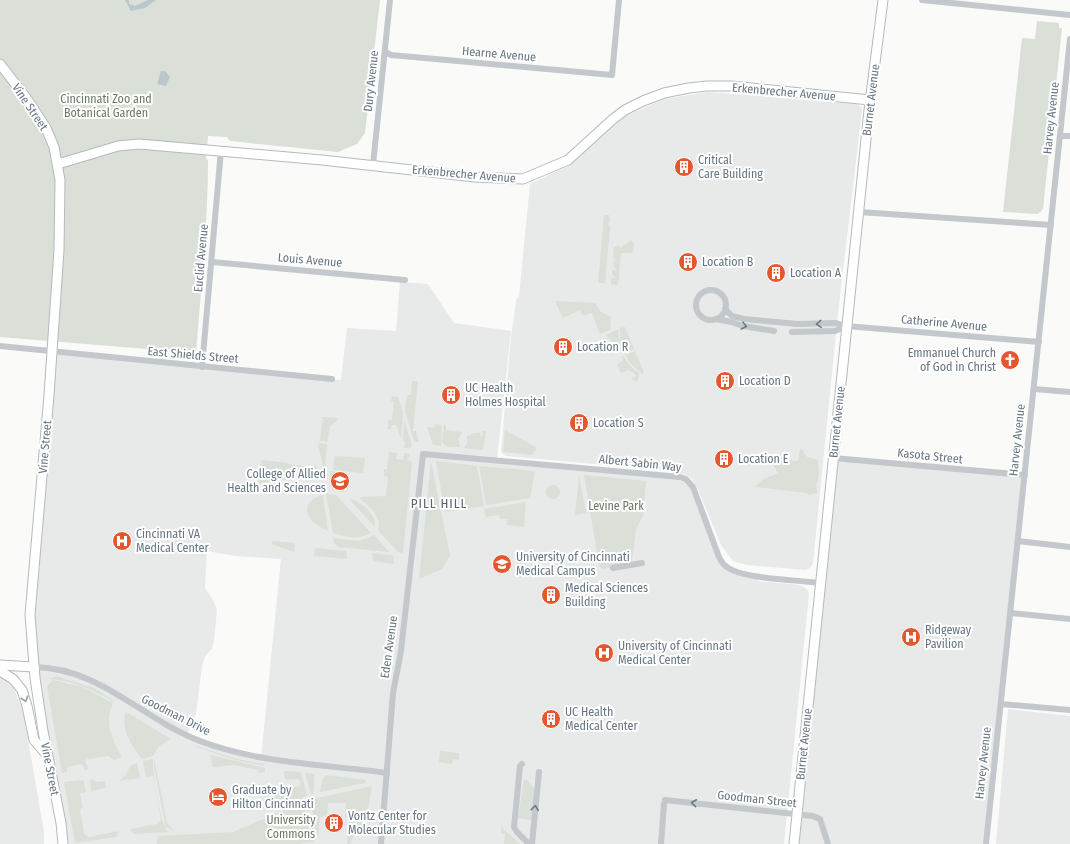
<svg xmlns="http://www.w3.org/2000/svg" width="1070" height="844" font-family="'Fira Sans Condensed',sans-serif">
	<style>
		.built { fill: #e8e9e9; fill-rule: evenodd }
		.green { fill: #dadfd7 }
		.water { fill: #bbc7cb }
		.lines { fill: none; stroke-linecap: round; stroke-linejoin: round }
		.secondary-casing { stroke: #b3babf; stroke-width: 11 }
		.street { stroke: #c3c8cc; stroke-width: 6 }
		.secondary { stroke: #fff; stroke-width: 9 }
		.oneway { stroke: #6a7a87 }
		.oneway2 { stroke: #939fa8 }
		.labels { text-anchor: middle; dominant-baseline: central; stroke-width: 4; stroke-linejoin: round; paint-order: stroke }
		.street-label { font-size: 12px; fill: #657683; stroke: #fff }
		.park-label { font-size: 12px; fill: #687a64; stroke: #fff }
		.poi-label { font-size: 12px; fill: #657683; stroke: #fff; text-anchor: start }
		.neighbourhood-label { font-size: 13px; letter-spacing: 1px; fill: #57646e; stroke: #fff }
	</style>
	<rect width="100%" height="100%" fill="#fafaf8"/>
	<g class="built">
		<polygon points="708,92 856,104 861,107 862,110 838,313 813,563 810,568 805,570 746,565 733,561 721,545 697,487 690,477 685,475 672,471 506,456 501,452 511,337 516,301 519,296 530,184 568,166 597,138 626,116 664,99"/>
		<path d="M400 282 428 284 454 323 511 331 497 460 686 479 726 567 757 576V581L800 585 807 589 809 594 784 844H63L30 615 51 352 341 380 347 328 396 331ZM207 551 235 556 281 559 261 758 187 735 196 714 202 666 205 657 212 648 214 641 217 610 214 602 205 588Z"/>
		<polygon points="833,458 1025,475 986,844 794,844"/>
		<polygon points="0,676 13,687 23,711 44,832 44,844 0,844"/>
		<polygon points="1008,709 1070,716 1070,844 996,844"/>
	</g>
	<g class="green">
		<path d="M0 0H380L365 133 357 144 338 152 230 141 227 137 208 136 206 158 208 160C208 224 201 289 196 353L0 337Z"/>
		<polygon points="1037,21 1059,23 1059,28 1062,28 1043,209 1038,214 1003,212 1022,38 1035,39"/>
		<polygon points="604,215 609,215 610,221 608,224 610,228 605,283 598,283"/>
		<polygon points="631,240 634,243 633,253 621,253 618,285 611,284 611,278 616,278 612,274 612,270 617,270 613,265 613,261 617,262 613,257 614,247 619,246 620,248"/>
		<polygon points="555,301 595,303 601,312 611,317 610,330 600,334 592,313 583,316 580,310 563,318"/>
		<polygon points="625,327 634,349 624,353 620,340 620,328"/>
		<polygon points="618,329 620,346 617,347 606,335"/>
		<polygon points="635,351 644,373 642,374 629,362 626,355"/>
		<polygon points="622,356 623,356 631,367 639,373 638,381 634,381 632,378 637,376 629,370 621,373 617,364 623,361"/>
		<polygon points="412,381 418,381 413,431 416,431 419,442 414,441 405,411 407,395 411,395"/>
		<polygon points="392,396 398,397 403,412 401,439 396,425 392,425 391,429 388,429 388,420 392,420 394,402 391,402"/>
		<polygon points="322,417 338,418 337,421 330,426 327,442 320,441 322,423 324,423"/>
		<polygon points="404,420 412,445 410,448 404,448 405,441 403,441"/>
		<polygon points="436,424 442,426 441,446 433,445 427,427 434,428"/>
		<polygon points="444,425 446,425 446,430 462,432 458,439 460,447 447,447 442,442"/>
		<polygon points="505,430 537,448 532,455 503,452"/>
		<polygon points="483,431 486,431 483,450 464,448 467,443 467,436 475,433 480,433 480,436 482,437"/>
		<polygon points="319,443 327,444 325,467 323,468 319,448 317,447"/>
		<polygon points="800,449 802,449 807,457 818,460 819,477 816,485 817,493 809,495 807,493 755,487 762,480 778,473 771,459 798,461"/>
		<path d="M389 452 397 453 396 459 403 460 404 453 410 454 407 460 412 462 403 553 398 552 378 530C382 517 370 506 360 499L361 497 386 496 388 477 384 476V469H387Z"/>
		<polygon points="335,456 365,458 363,473 333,470"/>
		<polygon points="262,460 288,463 288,464 306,466 306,468 317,466 317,474 258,484"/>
		<polygon points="436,461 477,466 484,506 445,512"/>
		<polygon points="431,462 450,555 442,569 419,579"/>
		<polygon points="479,466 535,471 530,498 486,505"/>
		<polygon points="330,471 344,473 344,492 341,492 330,479"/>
		<polygon points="584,475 646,481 643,516 636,529 632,560 629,564 602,569 599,565"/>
		<polygon points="579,476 586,513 575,515"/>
		<circle cx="553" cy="492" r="7"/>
		<path d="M326 494 336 495 371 533C358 540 346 537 333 533Z"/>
		<path d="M323 495 328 531C322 528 314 524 310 518 302 507 312 497 323 495Z"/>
		<path d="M348 498C360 501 376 513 375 527Z"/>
		<polygon points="526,502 524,527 506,525 507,519 500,519 499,515 486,517 484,509"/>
		<polygon points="374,535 389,552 338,547 334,543 333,538 359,541"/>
		<polygon points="272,541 295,543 294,552 272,544"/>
		<polygon points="315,548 346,551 347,559 314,556"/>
		<polygon points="372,553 392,555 394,557 394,564 373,561"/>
		<path d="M56 676 94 688 113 700 114 702C93 690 72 680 49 679Z"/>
		<path d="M53 680 82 687 113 703C104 723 112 738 121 756L120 758 114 760 109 756 87 759 85 761 89 769 85 770 82 764 67 767V772L62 773 47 686Z"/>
		<path d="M126 712 171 739 159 746 153 756 142 759C132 745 120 729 126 712Z"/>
		<polygon points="196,746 237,759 264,764 264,766 236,760 196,747"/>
		<polygon points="440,751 459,753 459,760 453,759 452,764 439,762"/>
		<polygon points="210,755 265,768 265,772 259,773 258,770 234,765 213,767"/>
		<path d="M153 759C151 769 161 826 168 832L134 834 130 829 157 824 161 820 153 776 146 777 143 761Z"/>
		<polygon points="154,759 167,823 174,831 166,827 165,823 154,766"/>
		<polygon points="137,763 140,778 119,781 126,775 130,766"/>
		<polygon points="284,771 301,772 307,796 276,810 266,806 265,793 301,786 299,779 286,780 284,776"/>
		<polygon points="305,773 315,774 313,794 311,794"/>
		<polygon points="326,775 366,780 365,783 320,792 322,780"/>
		<polygon points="92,779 97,782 105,781 106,788 91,791 90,781"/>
		<polygon points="524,779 527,780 535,790 532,820 518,818"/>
		<polygon points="79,780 84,781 86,792 80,793 83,808 80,809 84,834 89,837 119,831 116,837 75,843 64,782"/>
		<polygon points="372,786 367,816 359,835 355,833 350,844 347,844 349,819 345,817 346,803 328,803 327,815 320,817 318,839 312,817 314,816 308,800"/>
		<polygon points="303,802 314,842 299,844 157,844 158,836 233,832"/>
		<polygon points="502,825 503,829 520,844 504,844 505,834 501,833"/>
	</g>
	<g class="water">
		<polygon points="125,0 129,0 129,4 135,6 148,0 156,0 145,8 131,11"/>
		<polygon points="161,71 165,71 170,77 166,86 157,84"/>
	</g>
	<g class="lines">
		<g class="secondary-casing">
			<g id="secondary">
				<polyline points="0,64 27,99 46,128 54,147 60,180 59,250 49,395 30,615 35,678 43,731 61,823 63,844"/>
				<polyline points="58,164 118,146 139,144 322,160 475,177 523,179 568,160 613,119 625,110 643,101 664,93 689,88 707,86 731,86 870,100"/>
				<polyline points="0,665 34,667"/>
				<polyline points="0,671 13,679 22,690 27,706 34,740 47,755"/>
				<polyline points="794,844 869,110 883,0"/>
			</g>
		</g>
		<g class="street">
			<polyline points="922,0 1070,15"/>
			<polyline points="385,52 391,55 612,75 619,0"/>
			<polyline points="1060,136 1070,136"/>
			<polyline points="373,165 390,0"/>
			<polyline points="859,212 1051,225"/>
			<polyline points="212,262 405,280"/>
			<circle cx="711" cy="305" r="15"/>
			<polyline points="725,309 732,316 744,319 798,324 836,323 846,326 1039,342"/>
			<polyline points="716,319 731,322 743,326 774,331"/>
			<polyline points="792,332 835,331 846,326"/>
			<polyline points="0,346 332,379"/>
			<polyline points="202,367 221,150"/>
			<polyline points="1034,389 1070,392"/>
			<polyline points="833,458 1025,475"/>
			<polyline points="1018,541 1070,547"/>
			<polyline points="613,568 642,563"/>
			<polyline points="1011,613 1070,619"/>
			<path d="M34 667C101 668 140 718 200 741 261 764 324 764 387 773"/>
			<polyline points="1001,704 1070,710"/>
			<polyline points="522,764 520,766 514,827 517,832 529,844"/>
			<polyline points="665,800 813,816 820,819 828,844"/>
			<path d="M381 844 393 693 401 651 423 454 680 477 686 479 693 487 719 557C721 561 723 565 727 567 742 579 799 580 820 583"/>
			<polyline points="532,844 539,772"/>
			<polyline points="661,844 664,804"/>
			<polyline points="986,844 1070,39"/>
		</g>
		<use href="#secondary" class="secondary"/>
	</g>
	<defs><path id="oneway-chevron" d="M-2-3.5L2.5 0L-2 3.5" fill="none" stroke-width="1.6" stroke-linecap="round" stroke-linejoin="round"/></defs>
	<g class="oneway">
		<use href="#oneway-chevron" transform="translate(819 324) rotate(177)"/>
		<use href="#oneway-chevron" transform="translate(744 326) rotate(14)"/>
		<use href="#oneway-chevron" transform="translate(694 803) rotate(-174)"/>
		<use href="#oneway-chevron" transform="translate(535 808) rotate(-84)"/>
	</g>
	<use class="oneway2" href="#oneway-chevron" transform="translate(25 699) rotate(71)"/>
	<defs>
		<g id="building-disc" transform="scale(1)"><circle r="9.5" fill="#e4572e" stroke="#fff"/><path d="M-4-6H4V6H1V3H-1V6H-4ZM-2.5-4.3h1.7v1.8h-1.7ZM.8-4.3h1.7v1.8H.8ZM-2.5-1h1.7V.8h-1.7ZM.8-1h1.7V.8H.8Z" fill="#fff"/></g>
		<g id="church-disc" transform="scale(1)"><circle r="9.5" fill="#e4572e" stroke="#fff"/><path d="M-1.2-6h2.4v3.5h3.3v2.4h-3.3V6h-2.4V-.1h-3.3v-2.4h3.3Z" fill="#fff"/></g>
		<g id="university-disc" transform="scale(1)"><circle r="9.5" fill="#e4572e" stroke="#fff"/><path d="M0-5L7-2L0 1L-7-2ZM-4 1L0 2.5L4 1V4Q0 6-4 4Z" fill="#fff"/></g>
		<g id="hospital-disc" transform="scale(1)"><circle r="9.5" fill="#e4572e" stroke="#fff"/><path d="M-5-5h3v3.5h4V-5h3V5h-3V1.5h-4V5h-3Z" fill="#fff"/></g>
		<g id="hotel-disc" transform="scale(1)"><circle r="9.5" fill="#e4572e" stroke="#fff"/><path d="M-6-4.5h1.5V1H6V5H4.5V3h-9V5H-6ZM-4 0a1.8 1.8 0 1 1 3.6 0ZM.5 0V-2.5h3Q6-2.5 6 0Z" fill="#fff"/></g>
	</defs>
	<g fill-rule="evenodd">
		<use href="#building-disc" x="684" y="167"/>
		<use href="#building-disc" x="688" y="262"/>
		<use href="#building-disc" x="776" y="273"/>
		<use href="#building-disc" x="563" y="347"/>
		<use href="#church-disc" x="1010" y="360"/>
		<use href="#building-disc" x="725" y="381"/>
		<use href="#building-disc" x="451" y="395"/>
		<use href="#building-disc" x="579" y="423"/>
		<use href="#building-disc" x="724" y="459"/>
		<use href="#university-disc" x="340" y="481"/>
		<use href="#hospital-disc" x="122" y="541"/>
		<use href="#university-disc" x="502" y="564"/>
		<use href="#building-disc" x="551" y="595"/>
		<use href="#hospital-disc" x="911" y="637"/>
		<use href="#hospital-disc" x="604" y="653"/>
		<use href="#building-disc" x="551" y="719"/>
		<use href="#hotel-disc" x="218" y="797"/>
		<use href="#building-disc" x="334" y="823"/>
	</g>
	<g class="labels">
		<g class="street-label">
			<text transform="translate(499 54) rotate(5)">Hearne Avenue</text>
			<text transform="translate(371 81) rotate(-84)">Dury Avenue</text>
			<text transform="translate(784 92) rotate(5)">Erkenbrecher Avenue</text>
			<text transform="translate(871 100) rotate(-83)">Burnet Avenue</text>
			<text transform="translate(30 107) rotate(56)">Vine Street</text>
			<text transform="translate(1051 118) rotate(-84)">Harvey Avenue</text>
			<text transform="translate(464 174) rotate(5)">Erkenbrecher Avenue</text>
			<text transform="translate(201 258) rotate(-85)">Euclid Avenue</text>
			<text transform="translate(310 260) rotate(5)">Louis Avenue</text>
			<text transform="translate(944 323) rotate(5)">Catherine Avenue</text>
			<text transform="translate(193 355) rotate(5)">East Shields Street</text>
			<text transform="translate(837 422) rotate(-84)">Burnet Avenue</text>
			<text transform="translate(1017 440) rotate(-84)">Harvey Avenue</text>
			<text transform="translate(45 447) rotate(-85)">Vine Street</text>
			<text transform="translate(930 456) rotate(6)">Kasota Street</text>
			<text transform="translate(640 463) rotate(6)">Albert Sabin Way</text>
			<text transform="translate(389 647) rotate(-82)">Eden Avenue</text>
			<text transform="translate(176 715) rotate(27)">Goodman Drive</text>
			<text transform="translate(804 744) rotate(-84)">Burnet Avenue</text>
			<text transform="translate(983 763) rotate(-84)">Harvey Avenue</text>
			<text transform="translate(50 769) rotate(79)">Vine Street</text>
			<text transform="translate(757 799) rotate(6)">Goodman Street</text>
		</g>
		<g class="park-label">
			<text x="106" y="99">Cincinnati Zoo and<tspan x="106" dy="14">Botanical Garden</tspan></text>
			<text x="616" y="506">Levine Park</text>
			<text x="291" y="820">University<tspan x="291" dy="14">Commons</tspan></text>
		</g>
		<g class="poi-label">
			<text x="698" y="160">Critical<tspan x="698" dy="14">Care Building</tspan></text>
			<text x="702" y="262">Location B</text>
			<text x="790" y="273">Location A</text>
			<text x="577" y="347">Location R</text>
			<text x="996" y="353" text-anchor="end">Emmanuel Church<tspan x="996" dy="14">of God in Christ</tspan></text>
			<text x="739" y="381">Location D</text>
			<text x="465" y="388">UC Health<tspan x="465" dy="14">Holmes Hospital</tspan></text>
			<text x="593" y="423">Location S</text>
			<text x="738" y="459">Location E</text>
			<text x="326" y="474" text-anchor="end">College of Allied<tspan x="326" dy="14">Health and Sciences</tspan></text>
			<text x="136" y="534">Cincinnati VA<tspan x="136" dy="14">Medical Center</tspan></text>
			<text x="516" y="557">University of Cincinnati<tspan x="516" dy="14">Medical Campus</tspan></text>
			<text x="565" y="588">Medical Sciences<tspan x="565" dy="14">Building</tspan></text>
			<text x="925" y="630">Ridgeway<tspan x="925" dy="14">Pavilion</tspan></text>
			<text x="618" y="646">University of Cincinnati<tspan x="618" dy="14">Medical Center</tspan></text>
			<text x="565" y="712">UC Health<tspan x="565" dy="14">Medical Center</tspan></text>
			<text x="232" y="790">Graduate by<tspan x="232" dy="14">Hilton Cincinnati</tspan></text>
			<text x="348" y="816">Vontz Center for<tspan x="348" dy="14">Molecular Studies</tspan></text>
		</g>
		<g class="neighbourhood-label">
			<text x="439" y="503">PILL HILL</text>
		</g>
	</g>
</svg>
